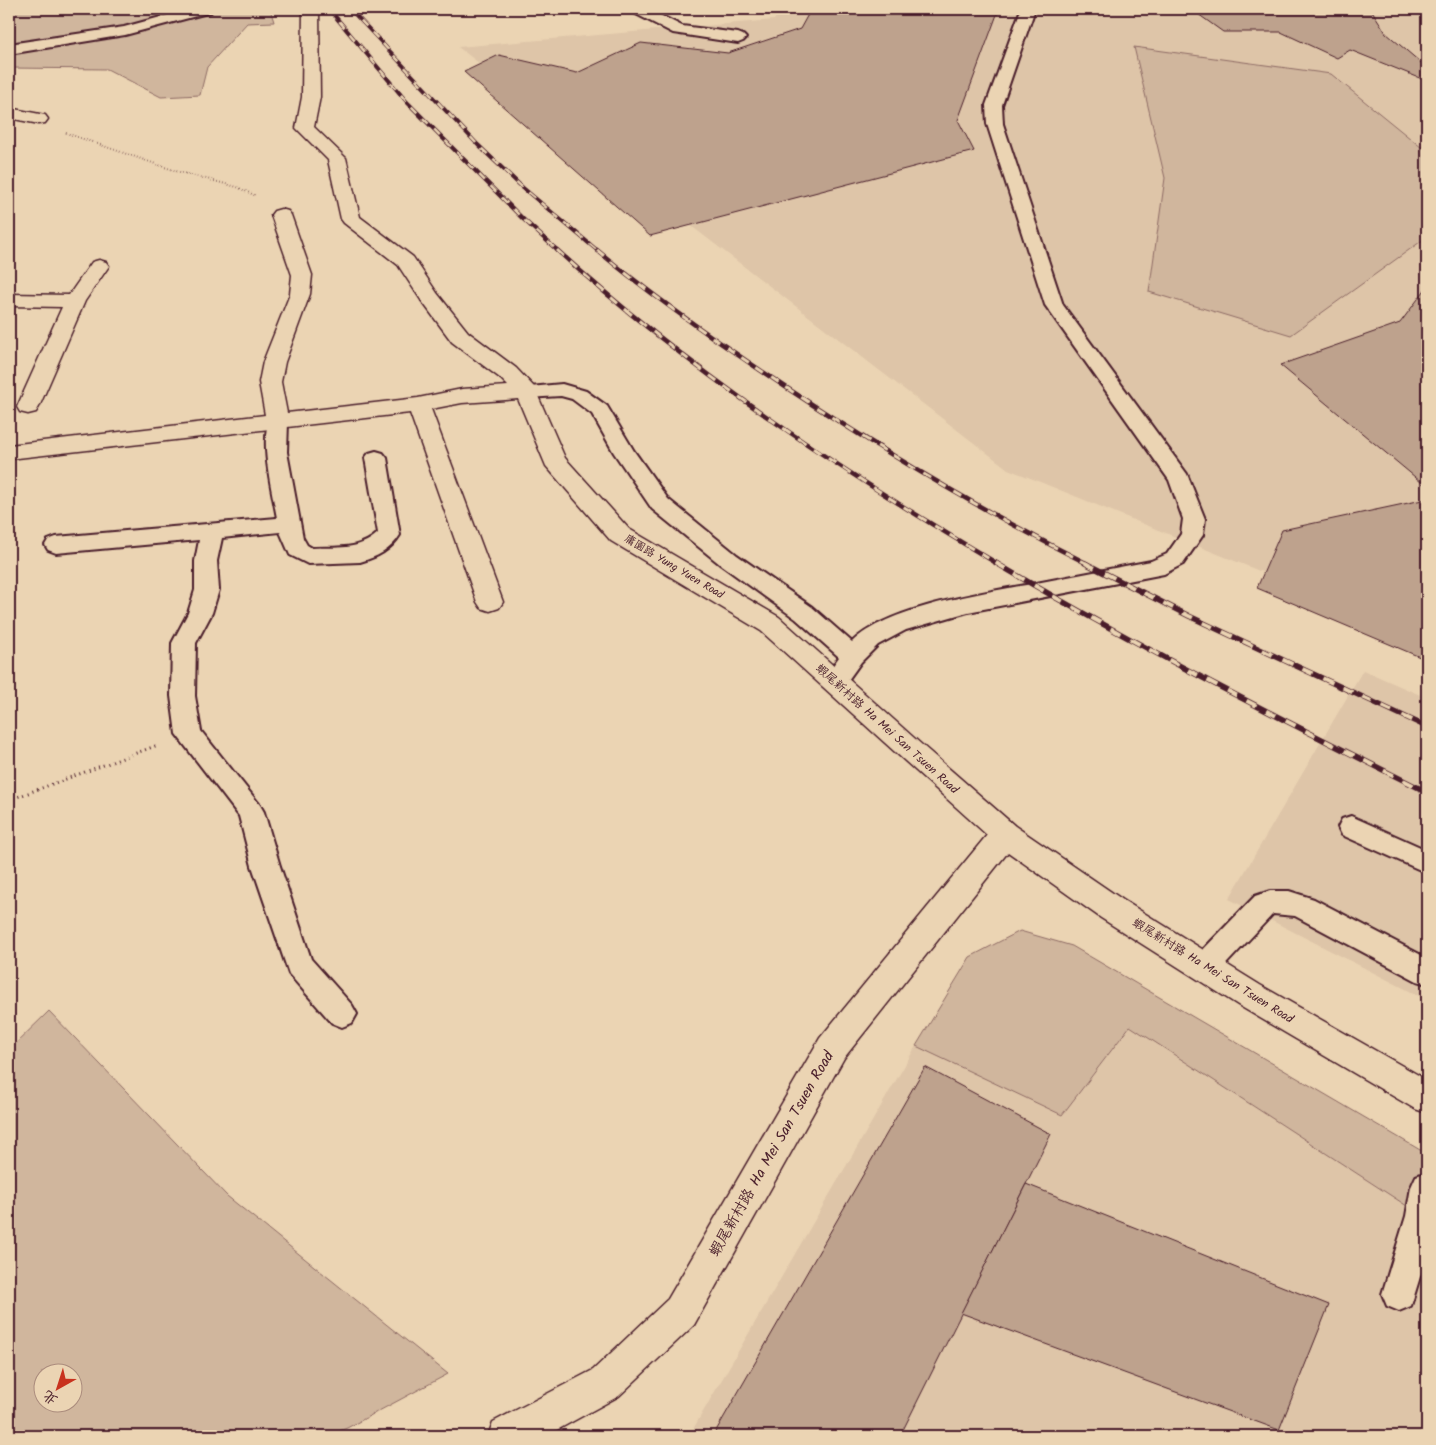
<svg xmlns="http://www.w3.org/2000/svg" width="1436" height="1445" font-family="Kalam,'LXGW WenKai TC',sans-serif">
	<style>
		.built { fill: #dec5a8 }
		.green { fill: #d0b69d; stroke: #8d6a64; fill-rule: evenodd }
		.building { fill: #bea28d; stroke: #4a1f2b }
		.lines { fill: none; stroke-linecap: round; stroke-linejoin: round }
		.service-casing { stroke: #4a1f2b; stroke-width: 4 }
		.minor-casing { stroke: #4a1f2b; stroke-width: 3 }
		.path-far1 { stroke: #4a1f2b; stroke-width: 2; stroke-dasharray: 0.5 2.5; stroke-linecap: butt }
		.path { stroke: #4a1f2b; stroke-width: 3; stroke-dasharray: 1 4; stroke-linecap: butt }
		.service { fill: #ebd4b3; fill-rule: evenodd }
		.minor { fill: #ebd4b3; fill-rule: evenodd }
		.rail-far2-casing { stroke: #4a1f2b; stroke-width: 4 }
		.rail-far1-casing { stroke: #4a1f2b; stroke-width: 4.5 }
		.rail-casing { stroke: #4a1f2b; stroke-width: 5.5 }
		.rail-far2 { stroke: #ebd4b3; stroke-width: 2.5; stroke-dasharray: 8; stroke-linecap: butt }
		.rail-far1 { stroke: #ebd4b3; stroke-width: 3; stroke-dasharray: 9; stroke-linecap: butt }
		.rail { stroke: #ebd4b3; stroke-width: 4; stroke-dasharray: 11; stroke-linecap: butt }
		.labels { text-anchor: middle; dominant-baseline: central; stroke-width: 4; stroke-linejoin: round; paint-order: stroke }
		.far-street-label { font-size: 11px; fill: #4a1f2b; stroke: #ebd4b3 }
		.street-label { font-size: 12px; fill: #4a1f2b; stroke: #ebd4b3 }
		.near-street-label { font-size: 15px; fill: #4a1f2b; stroke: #ebd4b3 }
	</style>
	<rect width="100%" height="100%" fill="#ebd4b3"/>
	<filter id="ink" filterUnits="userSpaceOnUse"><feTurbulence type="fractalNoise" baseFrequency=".02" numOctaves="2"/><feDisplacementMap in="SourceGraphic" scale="10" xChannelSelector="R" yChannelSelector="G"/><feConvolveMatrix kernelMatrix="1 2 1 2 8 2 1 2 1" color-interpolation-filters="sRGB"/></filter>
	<g filter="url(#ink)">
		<g class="built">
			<polygon points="782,9 1427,9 1427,639 1008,469 458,47 774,20"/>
			<polygon points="1363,670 1427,698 1427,1000 1229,899"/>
			<polygon points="1130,1026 1427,1219 1427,1436 689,1436 916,1046 1062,1115"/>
		</g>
		<g class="green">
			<polygon points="9,9 270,9 274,22 247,23 207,67 200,95 161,97 107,69 9,68"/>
			<polygon points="1134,47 1331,74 1427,152 1427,237 1291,335 1149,292 1165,178"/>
			<polygon points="1020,931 1072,946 1427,1154 1427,1219 1130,1026 1062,1115 916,1046 970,957"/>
			<path d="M49 1011 227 1196 448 1374 347 1428 326 1436H9V1050ZM72 1372V1402H42V1372Z"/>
		</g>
		<g class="building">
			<polygon points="811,9 999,9 958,120 974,151 650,236 464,72 499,55 577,73 641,43 728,53 800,29"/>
			<polygon points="1191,9 1371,9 1386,33 1427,68 1427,81 1350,50 1337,58 1281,32 1223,32"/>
			<polygon points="1427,287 1427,487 1280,365 1400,323"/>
			<polygon points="1427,499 1427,660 1257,588 1282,530"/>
			<polygon points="925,1067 1051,1134 900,1436 713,1436"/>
			<polygon points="1026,1184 1329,1305 1279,1430 961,1313"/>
		</g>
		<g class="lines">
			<g class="service-casing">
				<g id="service">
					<polygon points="190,9 213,9 211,12 125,35 9,54 9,44 124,27"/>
					<polygon points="630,9 648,9 682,26 738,33 743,35 746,38 743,41 738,43 673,33 632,12"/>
					<path d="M1021 9H1035L1002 105 1003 124 1063 305 1187 474 1205 519 1203 535 1183 564 1164 574 968 612 906 630 878 645 861 662 843 687 834 690 825 687 822 681 839 657 796 619 721 565 652 509 614 453 592 414 572 399 561 396 526 398 519 396 516 392 519 388 562 384 586 391 607 406 634 451 668 499 737 555 812 607 852 642C888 607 982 593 1031 584 1071 576 1111 569 1151 561L1167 554 1181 534 1183 519 1169 480 1045 305 987 124 986 105Z"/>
					<path d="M278 416 285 417 288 422 287 452 303 538 307 545 312 548C336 547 359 551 378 533L365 458 369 453 376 451 383 453 387 458 400 535C391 550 377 557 360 562L308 564 290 555 280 532 222 538 217 561 219 590 212 613 196 643 195 696 201 731 260 805 264 812 280 866 311 959 352 1005 357 1014 352 1023 342 1027 332 1023 289 974 252 866 239 816 176 734 171 696 172 643 188 613 195 590V561L199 540 56 553 48 550 45 545 48 540 56 537 277 518C273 495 258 437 271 417Z"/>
					<polygon points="1351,816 1427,850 1427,873 1342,835 1338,827 1342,819"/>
					<polygon points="1270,891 1289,891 1314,899 1427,958 1427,984 1417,981 1295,916 1273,914 1215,976 1205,979 1195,976 1191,967 1195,958 1255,896"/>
					<polygon points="1427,1172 1427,1254 1411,1306 1399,1311 1387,1306 1382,1294 1406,1216 1411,1187 1416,1176"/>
				</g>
			</g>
			<g class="minor-casing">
				<g id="minor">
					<polygon points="303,9 319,9 320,97 314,127 346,158 360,217 413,257 437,293 468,332 516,368 534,387 565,458 629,529 779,617 922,745 1015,826 1123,900 1260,985 1427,1080 1427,1113 1415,1109 1238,1005 1101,918 1008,852 844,1058 694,1325 619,1396 546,1436 488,1436 493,1422 593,1370 668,1299 820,1038 987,835 761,631 611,541 546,466 518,399 462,403 431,409 503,602 499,608 490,611 481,608 477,602 410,413 9,459 9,445 265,415 259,382 263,362 290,294 292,275 271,215 274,211 281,209 288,211 291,215 312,275 310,294 285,362 281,382 287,413 418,398 462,389 508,386 500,378 452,342 421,300 398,265 344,223 341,219 328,160 296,128 302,97"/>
					<polygon points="9,108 45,115 48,119 45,123 39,124 9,118"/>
					<polygon points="99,260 106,262 109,266 85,301 39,407 36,412 28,414 20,412 17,407 62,307 9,306 9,294 69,295 92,262"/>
				</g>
			</g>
			<polyline class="path-far1" points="66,133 176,171 237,187 256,196"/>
			<polyline class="path" points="9,800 158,745"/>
			<use href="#service" class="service"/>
			<use href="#minor" class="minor"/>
			<g class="rail-far2-casing">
				<g id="rail-far2">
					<polyline points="329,9 407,102 523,219 558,251"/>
					<polyline points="350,9 478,145 523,188 598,251"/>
				</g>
			</g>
			<g class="rail-far1-casing">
				<g id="rail-far1">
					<path d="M557 250C689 371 844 473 998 564"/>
					<path d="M597 250C657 300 722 345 787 388 884 452 984 512 1088 564"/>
				</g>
			</g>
			<g class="rail-casing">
				<g id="rail">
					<path d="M996 563C1136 646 1281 719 1427 792"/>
					<polyline points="1085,563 1189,616 1427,727"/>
				</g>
			</g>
			<use href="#rail-far2" class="rail-far2"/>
			<use href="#rail-far1" class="rail-far1"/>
			<use href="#rail" class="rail"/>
		</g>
	</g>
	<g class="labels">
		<g class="far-street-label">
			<text transform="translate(674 567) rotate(31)">庸園路 Yung Yuen Road</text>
		</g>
		<g class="street-label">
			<text transform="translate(887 729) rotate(42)">蝦尾新村路 Ha Mei San Tsuen Road</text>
			<text transform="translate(1213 971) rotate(32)">蝦尾新村路 Ha Mei San Tsuen Road</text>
		</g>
		<g class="near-street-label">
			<text transform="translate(772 1154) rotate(-60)">蝦尾新村路 Ha Mei San Tsuen Road</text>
		</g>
	</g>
	<rect width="1436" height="1445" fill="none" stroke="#ebd4b3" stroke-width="30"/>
	<rect x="15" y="15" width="1406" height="1415" fill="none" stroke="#4a1f2b" stroke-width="2" filter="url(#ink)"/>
	<g transform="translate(58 1388) rotate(219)"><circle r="24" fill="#ebd4b3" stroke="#ab8c7d"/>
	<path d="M0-4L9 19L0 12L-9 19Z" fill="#c8321e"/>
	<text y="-8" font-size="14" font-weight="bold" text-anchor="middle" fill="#4a1f2b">北</text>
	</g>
</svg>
